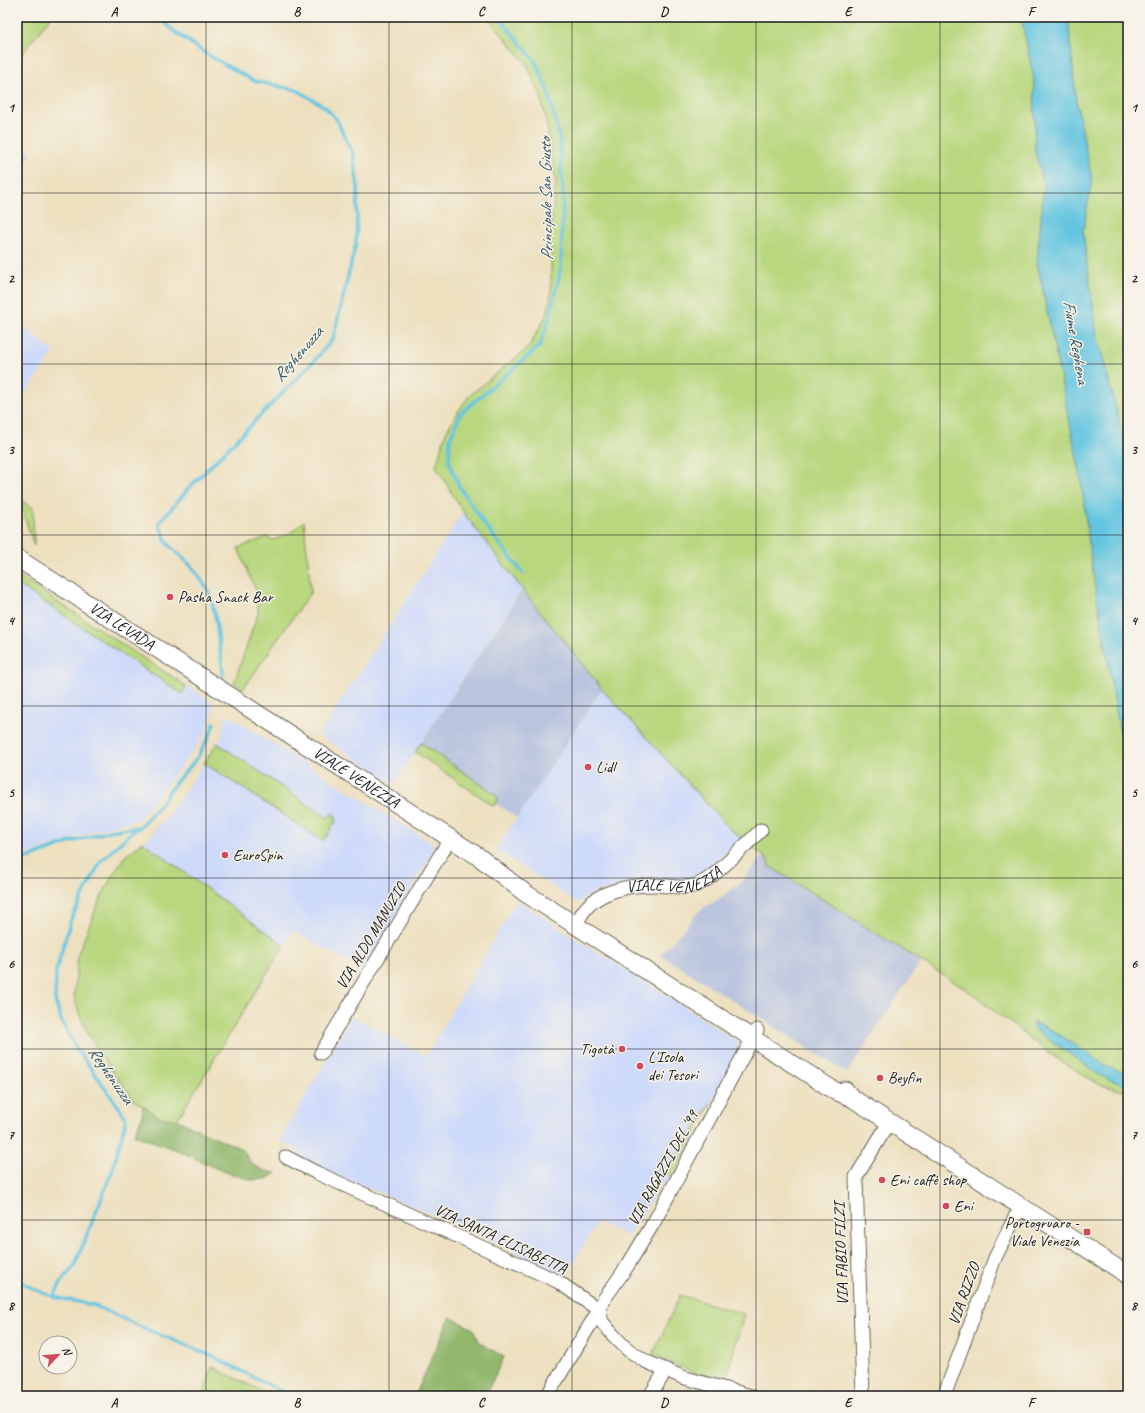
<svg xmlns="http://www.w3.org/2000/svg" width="1145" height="1413" font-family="Caveat,sans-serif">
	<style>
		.built { fill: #cedafa }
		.industrial { fill: #b9c4de }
		.green { fill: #b8d77e; stroke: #6a7a4d }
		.forest { fill: #92b86d; stroke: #576a44 }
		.water { fill: #62c4e0; stroke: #3f707e }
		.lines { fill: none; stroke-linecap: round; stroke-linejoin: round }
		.stream { stroke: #62c4e0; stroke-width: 3.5 }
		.minor-casing { stroke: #656155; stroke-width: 15 }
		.major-casing { stroke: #656155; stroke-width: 19 }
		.minor { stroke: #fff; stroke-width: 13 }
		.major { stroke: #fff; stroke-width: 17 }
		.grid { fill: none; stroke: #1c1c1c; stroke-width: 1; stroke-opacity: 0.55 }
		.poi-dot { fill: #d1495b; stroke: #f7f3e8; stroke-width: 1.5 }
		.labels { text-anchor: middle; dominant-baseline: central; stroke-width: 3; stroke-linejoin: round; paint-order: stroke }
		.poi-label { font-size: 16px; fill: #1c1c1c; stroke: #f7f3e8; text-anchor: start }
		.street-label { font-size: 16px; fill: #1c1c1c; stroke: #f7f3e8 }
		.water-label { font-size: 17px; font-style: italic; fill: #345761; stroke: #f7f3e8 }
		.neatline { fill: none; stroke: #1c1c1c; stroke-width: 1.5 }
		.grid-label { font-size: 13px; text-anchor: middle; font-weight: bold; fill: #1c1c1c }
	</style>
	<rect width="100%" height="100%" fill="#f7f3e8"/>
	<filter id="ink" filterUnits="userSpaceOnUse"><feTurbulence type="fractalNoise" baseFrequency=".025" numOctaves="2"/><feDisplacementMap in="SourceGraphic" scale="8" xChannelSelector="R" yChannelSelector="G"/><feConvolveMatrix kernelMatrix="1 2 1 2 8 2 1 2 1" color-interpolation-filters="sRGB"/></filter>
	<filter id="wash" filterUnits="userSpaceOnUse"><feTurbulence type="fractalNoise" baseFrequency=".012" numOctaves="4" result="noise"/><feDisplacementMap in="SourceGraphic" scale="16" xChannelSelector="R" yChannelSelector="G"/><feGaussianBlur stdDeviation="0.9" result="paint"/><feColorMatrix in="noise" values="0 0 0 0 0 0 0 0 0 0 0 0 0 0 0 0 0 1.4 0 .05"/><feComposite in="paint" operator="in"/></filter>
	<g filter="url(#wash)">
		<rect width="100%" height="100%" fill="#ede0bf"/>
		<g class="built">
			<polygon points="17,321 54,352 17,405"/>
			<polygon points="463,512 522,589 394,784 319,735"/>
			<polygon points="17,575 212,702 213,711 207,731 197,745 176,773 139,819 96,830 17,858"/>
			<polygon points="609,678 749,831 742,839 705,870 690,879 596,892 578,903 496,850"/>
			<polygon points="226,714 436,846 365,971 293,931 177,1120 136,1102 116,1077 89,1036 79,1013 74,996 78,954 97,906 111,878 124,857 152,835 173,809 221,738"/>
			<polygon points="517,900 590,948 643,980 741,1044 668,1185 661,1181 654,1196 628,1236 597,1222 570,1270 563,1277 497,1243 447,1220 302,1161 297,1148 279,1141 352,1016 426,1056"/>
		</g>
		<g class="industrial">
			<polygon points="17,133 30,155 17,176"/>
			<polygon points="532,575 609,678 517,818 417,749"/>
			<polygon points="763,856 921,961 847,1073 661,955 700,910 719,899 742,881"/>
		</g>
		<g class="green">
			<polygon points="17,17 51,17 17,60"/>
			<polygon points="487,17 1128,17 1128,1092 1100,1085 1050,1054 970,992 769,866 767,859 729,828 602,689 522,589 463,512 436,466 446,432 461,407 470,395 529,347 547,314 551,294 551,226 556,183 546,120 540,94 526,63"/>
			<polygon points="19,499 33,508 34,546"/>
			<polygon points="304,521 311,592 243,689 234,683 258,613 257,593 238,548 267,537 273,540 289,534"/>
			<polygon points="17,575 186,686 182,694 17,584"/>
			<polygon points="217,743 328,818 333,813 336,816 335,823 323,841 204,763"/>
			<polygon points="421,743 495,794 498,798 497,803 495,805 492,805 415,752"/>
			<polygon points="143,842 284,945 177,1120 159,1117 136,1102 116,1077 89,1036 79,1013 74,996 78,954 97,906 111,878 124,857"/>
			<polygon points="711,1103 672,1178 657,1169 659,1166 668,1171"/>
			<polygon points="680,1295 744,1314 725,1383 694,1373 653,1354"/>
			<polygon points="212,1367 272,1396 203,1396"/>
		</g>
		<g class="forest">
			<polygon points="143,1106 159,1117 177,1120 242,1149 252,1164 265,1171 276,1173 267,1179 251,1180 222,1171 177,1150 134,1135 142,1117"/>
			<polygon points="450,1317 473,1329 480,1343 504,1357 485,1396 415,1396"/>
		</g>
		<g class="water">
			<polygon points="1021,17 1068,17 1076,100 1092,180 1083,232 1097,335 1128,455 1128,780 1094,581 1080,473 1037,262 1044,184 1035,152 1034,80"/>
			<path d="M1033 1023C1045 1022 1093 1058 1106 1066L1116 1070 1128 1073V1086L1103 1077 1099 1075 1033 1028Z"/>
		</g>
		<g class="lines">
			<g class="stream">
				<polyline points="158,17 174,31 208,55 254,81 297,90 325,107 337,120 353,154 358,187 356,243 333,339 312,363 188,489 159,523 167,543 192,567 209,591 215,615 223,671 221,681"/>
				<polyline points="499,17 535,61 547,88 559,135 563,196 561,268 550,316 540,346 461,413 450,438 449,461 459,486 485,525 523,573"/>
				<polyline points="214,723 210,735 196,760 176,782 158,807 140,827 132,832 101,861 71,919 56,971 55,1000 61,1020 76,1048 121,1110 126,1120 112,1172 74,1267 62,1280 54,1297 93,1305 148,1330 210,1355 291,1396"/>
				<polyline points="17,862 71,842 110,831 137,827"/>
				<polyline points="17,1279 32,1288 54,1297"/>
			</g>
		</g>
	</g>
	<g filter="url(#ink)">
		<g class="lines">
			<g class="minor-casing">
				<g id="minor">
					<path id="s1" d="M580 917C593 892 626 885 653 885 668 885 687 891 701 883 712 878 721 868 730 860 740 850 751 840 761 830"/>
					<polyline points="321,1053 434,865 451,838"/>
					<polyline points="286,1157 317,1173 557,1281 599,1310 602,1322 614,1336 627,1349 645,1361 682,1377 751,1396"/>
					<polyline points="547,1396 599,1310 600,1305 628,1265 654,1222 757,1030"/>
					<polyline points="650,1396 666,1370"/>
					<polyline points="863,1396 856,1177 890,1121"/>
					<polyline points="944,1396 995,1258 1015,1217 1023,1207"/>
				</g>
			</g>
			<g class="major-casing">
				<g id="major">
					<path id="s2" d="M17 558 479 857 525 893 835 1091 852 1098"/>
					<polyline points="845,1090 852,1098 1128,1275"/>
				</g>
			</g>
			<use href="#minor" class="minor"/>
			<use href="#major" class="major"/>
		</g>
	</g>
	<path class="grid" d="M206 17V1396M389 17V1396M572 17V1396M756 17V1396M940 17V1396M17 193H1128M17 364H1128M17 535H1128M17 706H1128M17 878H1128M17 1049H1128M17 1220H1128"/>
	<g class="poi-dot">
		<circle cx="170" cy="597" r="4"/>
		<circle cx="588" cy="767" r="4"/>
		<circle cx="225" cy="855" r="4"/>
		<circle cx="622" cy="1049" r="4"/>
		<circle cx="640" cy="1066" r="4"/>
		<circle cx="880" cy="1078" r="4"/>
		<circle cx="882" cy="1180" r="4"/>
		<circle cx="946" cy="1206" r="4"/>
		<rect x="1083" y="1228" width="8" height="8" rx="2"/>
	</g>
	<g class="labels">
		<g class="poi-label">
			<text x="178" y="597">Pasha Snack Bar</text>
			<text x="596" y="767">Lidl</text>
			<text x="233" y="855">EuroSpin</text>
			<text x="614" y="1049" text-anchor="end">Tigotà</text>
			<text x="648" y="1057">L'Isola<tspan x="648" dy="18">dei Tesori</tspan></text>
			<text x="888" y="1078">Beyfin</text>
			<text x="890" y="1180">Eni caffè shop</text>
			<text x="954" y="1206">Eni</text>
			<text x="1079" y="1223" text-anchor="end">Portogruaro -<tspan x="1079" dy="18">Viale Venezia</tspan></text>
		</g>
		<g class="street-label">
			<text stroke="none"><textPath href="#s2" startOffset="125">VIA LEVADA</textPath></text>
			<text stroke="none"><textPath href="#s2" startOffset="404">VIALE VENEZIA</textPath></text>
			<text stroke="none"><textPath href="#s1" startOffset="106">VIALE VENEZIA</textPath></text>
			<text transform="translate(371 936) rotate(-59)">VIA ALDO MANUZIO</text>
			<text transform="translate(663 1168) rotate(-61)">VIA RAGAZZI DEL '99</text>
			<text transform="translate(501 1239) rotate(25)">VIA SANTA ELISABETTA</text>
			<text transform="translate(841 1254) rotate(-92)">VIA FABIO FILZI</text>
			<text transform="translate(964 1294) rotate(-70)">VIA RIZZO</text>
		</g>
		<g class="water-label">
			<text transform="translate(546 199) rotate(-91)">Principale San Giusto</text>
			<text transform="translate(1076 342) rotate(80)">Fiume Reghena</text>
			<text transform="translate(298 354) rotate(-49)">Reghenuzza</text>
			<text transform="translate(111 1075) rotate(55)">Reghenuzza</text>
		</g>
	</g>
	<rect width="1145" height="1413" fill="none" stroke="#f7f3e8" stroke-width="44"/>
	<g transform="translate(58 1355) rotate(64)"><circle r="19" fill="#f7f3e8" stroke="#9f9d96"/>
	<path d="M0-3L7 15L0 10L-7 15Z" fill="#d1495b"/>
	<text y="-6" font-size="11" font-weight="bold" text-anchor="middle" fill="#1c1c1c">N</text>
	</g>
	<rect x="22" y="22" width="1101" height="1369" class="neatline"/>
	<g class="grid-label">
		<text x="114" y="16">A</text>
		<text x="297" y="16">B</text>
		<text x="481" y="16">C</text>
		<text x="664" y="16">D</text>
		<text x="848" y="16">E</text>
		<text x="1031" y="16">F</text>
		<text x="11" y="112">1</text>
		<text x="1134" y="112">1</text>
		<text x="11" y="283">2</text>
		<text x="1134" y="283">2</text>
		<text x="11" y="454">3</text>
		<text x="1134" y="454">3</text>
		<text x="11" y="625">4</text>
		<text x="1134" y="625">4</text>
		<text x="11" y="797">5</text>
		<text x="1134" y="797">5</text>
		<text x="11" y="968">6</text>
		<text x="1134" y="968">6</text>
		<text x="11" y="1139">7</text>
		<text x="1134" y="1139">7</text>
		<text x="11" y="1310">8</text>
		<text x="1134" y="1310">8</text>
		<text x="114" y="1407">A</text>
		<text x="297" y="1407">B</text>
		<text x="481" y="1407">C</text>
		<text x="664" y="1407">D</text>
		<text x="848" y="1407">E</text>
		<text x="1031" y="1407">F</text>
	</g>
</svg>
